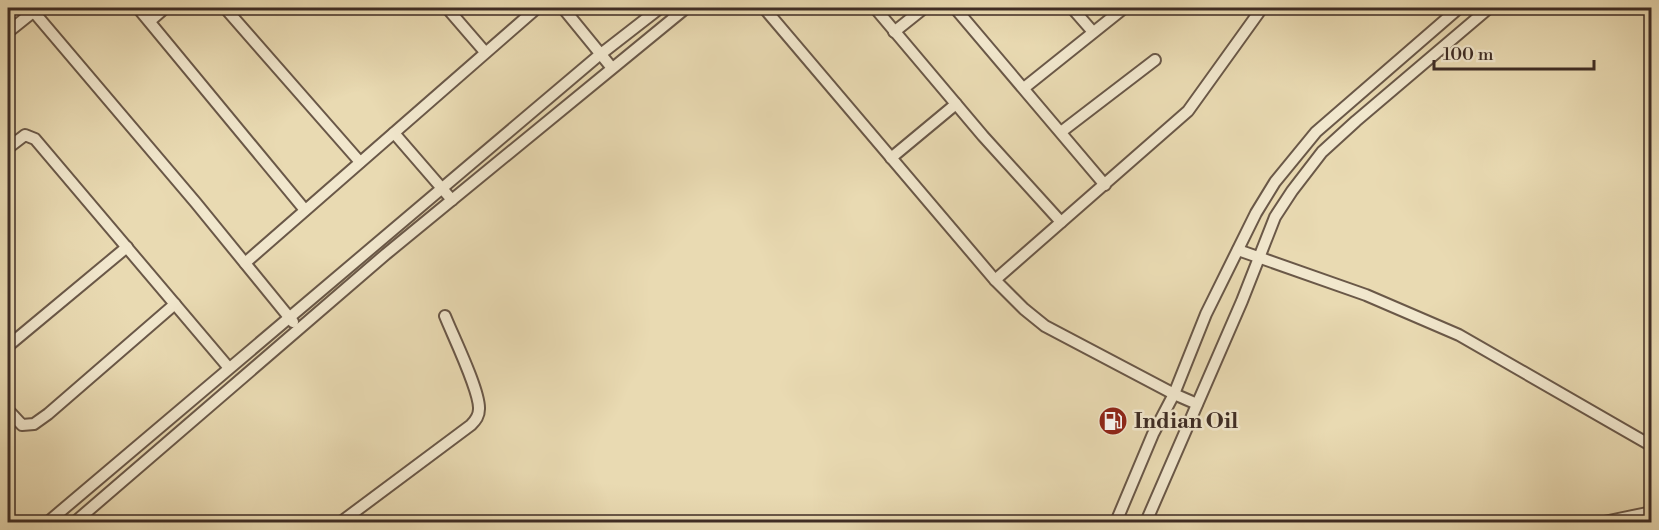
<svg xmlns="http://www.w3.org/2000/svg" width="1659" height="530" font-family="'Libre Bodoni',serif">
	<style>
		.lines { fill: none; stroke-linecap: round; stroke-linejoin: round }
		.minor-casing { stroke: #6a5848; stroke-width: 14 }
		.minor { stroke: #f1e7cd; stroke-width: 10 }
		.labels { text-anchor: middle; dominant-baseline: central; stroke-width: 5; stroke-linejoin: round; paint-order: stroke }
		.poi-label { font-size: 22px; font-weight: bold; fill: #3f2d25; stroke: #f1e7cd; text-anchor: start }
	</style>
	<rect width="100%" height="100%" fill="#e9dab2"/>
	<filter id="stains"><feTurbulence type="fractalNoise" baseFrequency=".00333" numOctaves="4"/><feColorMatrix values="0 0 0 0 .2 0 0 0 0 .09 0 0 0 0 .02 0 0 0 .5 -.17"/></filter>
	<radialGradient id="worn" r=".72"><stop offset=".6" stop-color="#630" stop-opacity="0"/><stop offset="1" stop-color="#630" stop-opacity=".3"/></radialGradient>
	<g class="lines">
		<g class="minor-casing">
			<g id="minor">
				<polyline points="138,8 305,210"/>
				<polyline points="225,8 360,162"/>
				<polyline points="447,8 485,52"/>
				<polyline points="563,8 612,68"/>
				<polyline points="764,8 995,280 1024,309 1045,326 1174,394 1197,404"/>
				<polyline points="875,8 983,136 1061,222"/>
				<polyline points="955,8 1105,185"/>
				<polyline points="1072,8 1093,32"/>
				<polyline points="33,11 196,203 293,322"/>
				<polyline points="150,21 165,8"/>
				<polyline points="8,32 38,8"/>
				<polyline points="894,32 924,8"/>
				<polyline points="1024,88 1124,8"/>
				<polyline points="1061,132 1155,60"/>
				<polyline points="394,133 452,200"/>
				<polyline points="8,148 25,135 35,139 229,368"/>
				<polyline points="891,158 956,104"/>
				<polyline points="1238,250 1366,295 1459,335 1652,446"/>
				<polyline points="245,263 537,8"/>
				<polyline points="995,280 1188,111 1262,8"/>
				<polyline points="8,346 127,247"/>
				<polyline points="8,410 22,425 34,424 48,414 175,304"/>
				<polyline points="48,522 597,57 660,8"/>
				<polyline points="75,522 386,254 686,8"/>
				<path d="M341 522 471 425C476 420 479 416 479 409 480 391 453 336 445 316"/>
				<polyline points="1116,522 1153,434 1174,394 1206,314 1256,213 1275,182 1316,132 1459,8"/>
				<polyline points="1146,522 1242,301 1275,217 1292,191 1322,152 1356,121 1489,8"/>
				<polyline points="1604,522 1652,512"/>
			</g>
		</g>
		<use href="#minor" class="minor"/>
	</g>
	<defs>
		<g id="fuel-disc" transform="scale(1.5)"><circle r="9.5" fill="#8f2418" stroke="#f1e7cd"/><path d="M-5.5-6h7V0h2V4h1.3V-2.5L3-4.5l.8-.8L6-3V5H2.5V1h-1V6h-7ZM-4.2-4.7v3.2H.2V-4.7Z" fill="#fff"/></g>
	</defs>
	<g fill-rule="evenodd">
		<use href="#fuel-disc" x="1113" y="421"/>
	</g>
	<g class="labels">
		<g class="poi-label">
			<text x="1134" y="421">Indian Oil</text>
		</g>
	</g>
	<rect width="1659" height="530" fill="none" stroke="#e9dab2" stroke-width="30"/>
	<rect x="9" y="9" width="1641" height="512" fill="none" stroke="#3f2d25" stroke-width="3"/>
	<rect x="15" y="15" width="1629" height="500" fill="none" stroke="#3f2d25" stroke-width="1.5"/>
	<path d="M1434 60v9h160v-9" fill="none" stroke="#3f2d25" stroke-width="3"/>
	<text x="1443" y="60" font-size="18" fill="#3f2d25" stroke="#f1e7cd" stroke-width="4.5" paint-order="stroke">100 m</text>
	<rect width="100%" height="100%" filter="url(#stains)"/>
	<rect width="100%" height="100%" fill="url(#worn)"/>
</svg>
